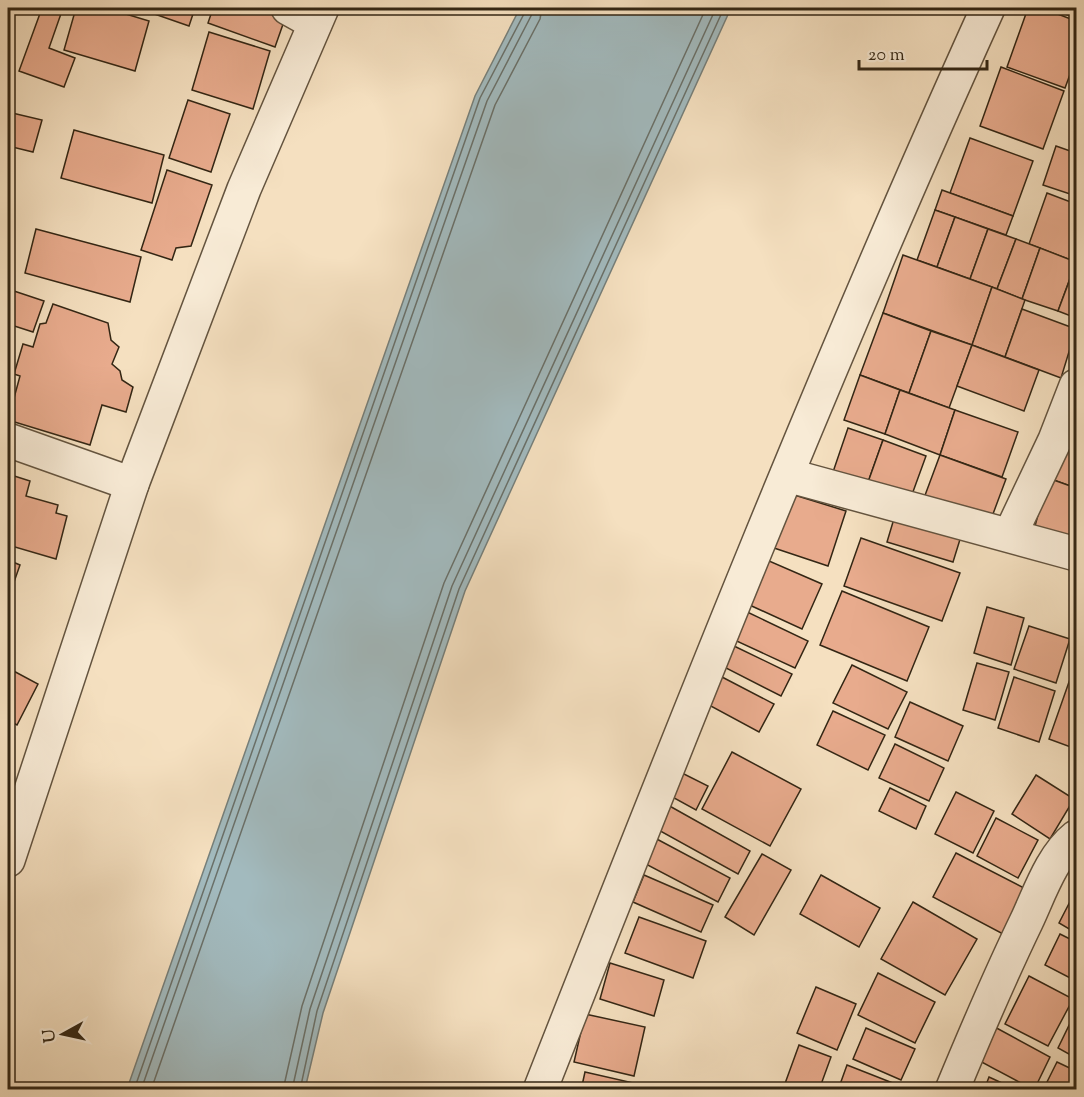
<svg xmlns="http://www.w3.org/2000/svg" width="1084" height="1097" font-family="'Sorts Mill Goudy',serif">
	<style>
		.water { fill: #a2babe; stroke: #767f7a; stroke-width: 1.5 }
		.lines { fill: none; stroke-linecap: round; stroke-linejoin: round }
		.shore { stroke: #6a7069; stroke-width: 1.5 }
		.building { fill: #e8ab8d; stroke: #332614; stroke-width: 1.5 }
		.minor-casing { stroke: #64543f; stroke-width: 36 }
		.tertiary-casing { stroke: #64543f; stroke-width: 36 }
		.minor { stroke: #f8ebd6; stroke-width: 33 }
		.tertiary { stroke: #f8ebd6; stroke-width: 33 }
	</style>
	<rect width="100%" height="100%" fill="#f5e0c0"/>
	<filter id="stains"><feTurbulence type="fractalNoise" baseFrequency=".00333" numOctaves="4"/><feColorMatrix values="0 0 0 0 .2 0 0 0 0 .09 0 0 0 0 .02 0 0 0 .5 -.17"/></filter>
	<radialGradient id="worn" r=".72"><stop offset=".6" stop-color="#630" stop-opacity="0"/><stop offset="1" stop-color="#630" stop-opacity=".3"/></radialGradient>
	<polygon class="water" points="520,8 731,8 465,591 323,1013 305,1089 127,1089 475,96"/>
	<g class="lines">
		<g class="shore">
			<polyline points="134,1090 480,98 525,12 525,8"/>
			<polyline points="141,1090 487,101 531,16 533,8"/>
			<polyline points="151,1090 495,105 540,19 542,8"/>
			<polyline points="283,1090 302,1006 444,583 706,8"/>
			<polyline points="292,1090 310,1009 452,586 716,8"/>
			<polyline points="300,1090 317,1011 459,589 724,8"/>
		</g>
	</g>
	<g class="building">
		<polygon points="42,8 63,8 49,48 75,58 64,87 19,71"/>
		<polygon points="76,8 106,8 149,21 135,71 64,50"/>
		<polygon points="213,8 281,8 288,10 275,47 208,23"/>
		<polygon points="1028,8 1042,8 1076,21 1076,58 1065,88 1007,67"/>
		<polygon points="1048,8 1076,8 1076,18"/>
		<polygon points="140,9 140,8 195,8 189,26"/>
		<polygon points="209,32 270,51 253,109 192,90"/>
		<polygon points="1001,67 1064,91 1043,149 980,126"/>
		<polygon points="188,100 230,114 211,172 169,158"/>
		<polygon points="8,112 42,120 33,152 8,146"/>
		<polygon points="74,130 164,155 152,203 61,178"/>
		<polygon points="970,138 1033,161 1013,216 950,193"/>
		<polygon points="1056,146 1076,153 1076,196 1043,185"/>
		<polygon points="8,165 13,167 8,189"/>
		<polygon points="167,170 212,185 191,246 176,248 172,260 141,250"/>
		<polygon points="942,190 1013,216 1006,235 935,210"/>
		<polygon points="1047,193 1076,204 1076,262 1029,244"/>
		<polygon points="935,210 955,217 937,267 917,260"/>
		<polygon points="955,217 988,229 970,279 937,267"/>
		<polygon points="36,229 141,257 130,302 25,273"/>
		<polygon points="988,229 1016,239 997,289 970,279"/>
		<polygon points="1016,239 1040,248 1022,299 997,289"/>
		<polygon points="1040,248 1076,262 1058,311 1022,299"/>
		<polygon points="903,255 992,287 972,345 883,313"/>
		<polygon points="1076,263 1076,318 1058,311"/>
		<polygon points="992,287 1025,300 1005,357 972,345"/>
		<polygon points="8,289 44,301 33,332 8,324"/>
		<polygon points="53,304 108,323 111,340 119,347 112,364 120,371 122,380 133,387 126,412 102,405 90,445 8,420 20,376 14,374 23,344 33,347 40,324 46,323"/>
		<polygon points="1022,309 1076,329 1061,378 1005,357"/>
		<polygon points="883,313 931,331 909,393 860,375"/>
		<polygon points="931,331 972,345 949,408 909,393"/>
		<polygon points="972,345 1039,370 1024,411 957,386"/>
		<polygon points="8,357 13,358 8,384"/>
		<polygon points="860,375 900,390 885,434 844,420"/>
		<polygon points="900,390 955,410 940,455 885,434"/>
		<polygon points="955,410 1018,432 1002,477 940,455"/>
		<polygon points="848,428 883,440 867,485 833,472"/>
		<polygon points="1062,435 1076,440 1076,488 1048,478"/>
		<polygon points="883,440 926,456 910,500 867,485"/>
		<polygon points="940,455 1006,479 990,522 924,498"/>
		<polygon points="8,474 30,481 26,496 58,505 56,513 67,516 56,559 8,545"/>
		<polygon points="1048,478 1076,488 1076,540 1035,526"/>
		<polygon points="788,493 846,511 828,566 771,547"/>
		<polygon points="896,512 962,533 953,562 887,542"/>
		<polygon points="861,538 960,573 942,621 844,586"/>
		<polygon points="762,558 822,584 802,629 743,602"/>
		<polygon points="8,560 20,565 8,599"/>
		<polygon points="842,591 929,627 907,681 820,645"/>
		<polygon points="987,607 1024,618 1011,665 974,653"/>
		<polygon points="743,610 808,641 795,668 730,638"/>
		<polygon points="1029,626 1070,639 1056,683 1014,669"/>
		<polygon points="734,646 792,674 781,696 724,667"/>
		<polygon points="1076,662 1076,749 1049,739"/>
		<polygon points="977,663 1009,672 995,720 963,710"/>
		<polygon points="852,665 907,692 888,729 833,703"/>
		<polygon points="8,668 38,684 17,725 8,720"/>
		<polygon points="722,677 774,704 759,732 707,704"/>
		<polygon points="1014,677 1055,691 1039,742 998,728"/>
		<polygon points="910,702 963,726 948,761 895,737"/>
		<polygon points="833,711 885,735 868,770 817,745"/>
		<polygon points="895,744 944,768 929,801 879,778"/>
		<polygon points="732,752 801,789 770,846 702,809"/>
		<polygon points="676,770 708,786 696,810 665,793"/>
		<polygon points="1036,775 1074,799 1050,839 1012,814"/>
		<polygon points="890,788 926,806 916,829 879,811"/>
		<polygon points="956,792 994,811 973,853 935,834"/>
		<polygon points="666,804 750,851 738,874 653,827"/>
		<polygon points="996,818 1038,840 1018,878 977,856"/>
		<polygon points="653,837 730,878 718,902 640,861"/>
		<polygon points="956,853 1026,889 1003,934 933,897"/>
		<polygon points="762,854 791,870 754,935 725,917"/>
		<polygon points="644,875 713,905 701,932 633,902"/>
		<polygon points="821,875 880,908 859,947 800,914"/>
		<polygon points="1076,890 1076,933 1059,923"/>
		<polygon points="913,902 977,939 945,995 881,959"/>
		<polygon points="639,917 706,941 693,978 625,953"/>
		<polygon points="1060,934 1076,942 1076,981 1045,965"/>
		<polygon points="610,963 664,980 654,1016 600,999"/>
		<polygon points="878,973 935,1002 915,1043 858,1015"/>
		<polygon points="1029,976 1073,999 1048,1046 1005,1024"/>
		<polygon points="816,987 856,1004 837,1050 797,1033"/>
		<polygon points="1076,1011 1076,1058 1058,1048"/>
		<polygon points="585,1014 645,1027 634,1076 574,1062"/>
		<polygon points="991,1025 1050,1057 1034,1090 974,1058"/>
		<polygon points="866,1028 915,1049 901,1080 853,1059"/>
		<polygon points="799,1045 831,1057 819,1090 783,1089"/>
		<polygon points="1057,1062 1076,1071 1076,1090 1043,1090"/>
		<polygon points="847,1065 908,1089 838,1090"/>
		<polygon points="585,1072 651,1087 651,1090 581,1090"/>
		<polygon points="989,1077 1017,1090 984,1090"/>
	</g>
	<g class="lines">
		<g class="minor-casing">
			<g id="minor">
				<polyline points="288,8 315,23"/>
				<polyline points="8,440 132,484"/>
				<polyline points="787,475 1076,554"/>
				<polyline points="1010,535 1055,440 1076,386"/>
				<path d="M540 1090C683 727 827 363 988 8"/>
				<path d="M952 1090C976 1032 1000 976 1027 920 1040 892 1052 856 1076 837"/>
			</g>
		</g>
		<g class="tertiary-casing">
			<polyline id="tertiary" points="8,860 132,484 244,189 322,8"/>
		</g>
		<use href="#minor" class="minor"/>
		<use href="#tertiary" class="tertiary"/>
	</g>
	<rect width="1084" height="1097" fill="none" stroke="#f5e0c0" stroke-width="30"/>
	<rect x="9" y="9" width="1066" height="1079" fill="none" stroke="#332614" stroke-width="3"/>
	<rect x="15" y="15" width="1054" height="1067" fill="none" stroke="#332614" stroke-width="1.5"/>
	<g transform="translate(63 1034) rotate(262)" stroke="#f8ebd6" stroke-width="4.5" paint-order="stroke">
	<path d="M0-4.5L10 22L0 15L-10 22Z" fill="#332614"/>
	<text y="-9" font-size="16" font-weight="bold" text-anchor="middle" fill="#332614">U</text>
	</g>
	<path d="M859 60v9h128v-9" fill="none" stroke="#332614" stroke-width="3"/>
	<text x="868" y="60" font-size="18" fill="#332614" stroke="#f8ebd6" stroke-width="4.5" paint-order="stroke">20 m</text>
	<rect width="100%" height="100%" filter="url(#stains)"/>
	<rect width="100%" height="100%" fill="url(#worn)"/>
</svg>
